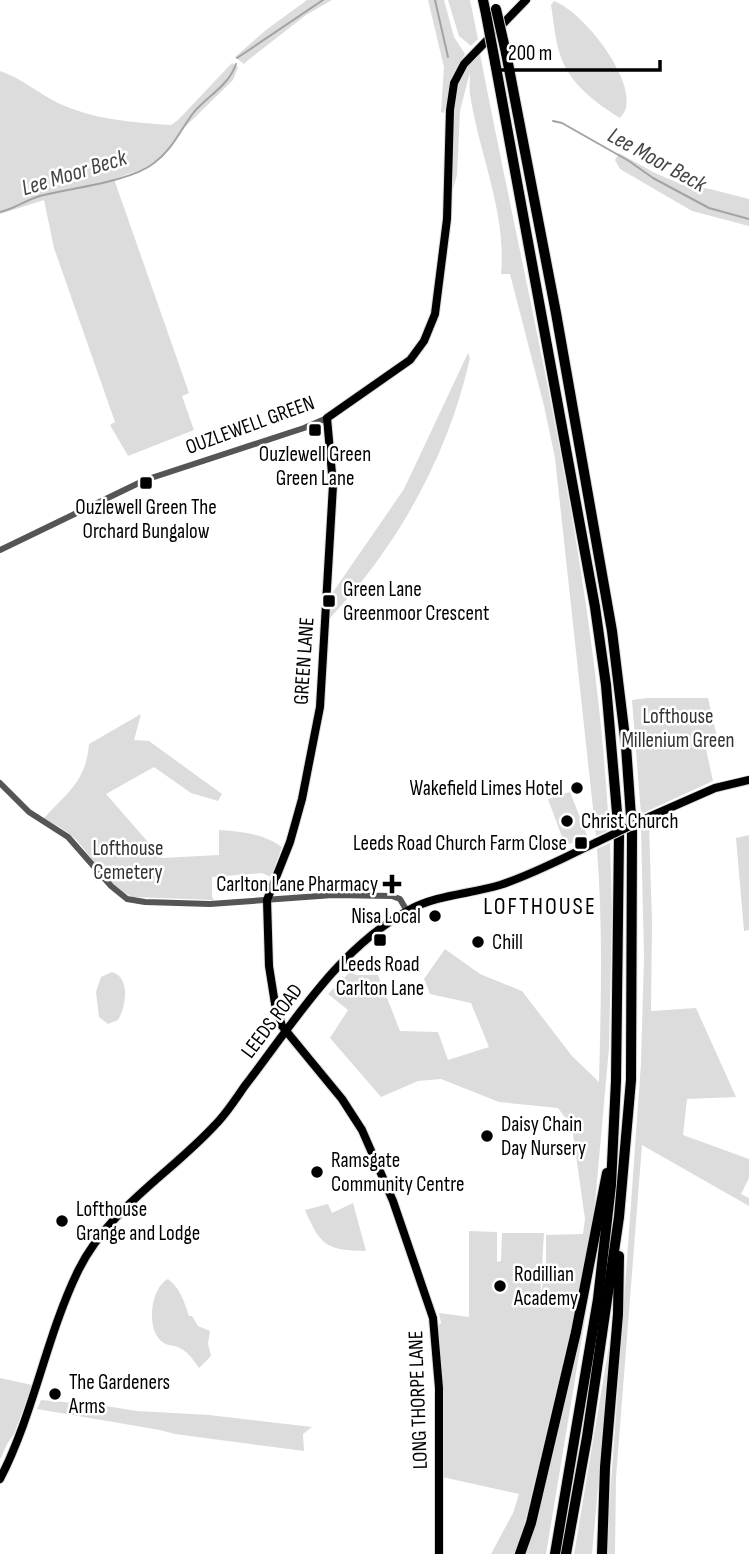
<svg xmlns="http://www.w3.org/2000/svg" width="749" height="1554" font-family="'Sofia Sans Condensed',sans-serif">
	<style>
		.green { fill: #dcdcdc }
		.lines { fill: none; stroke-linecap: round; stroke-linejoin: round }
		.stream { stroke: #a3a3a3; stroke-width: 2 }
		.major-casing { stroke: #dbdbdb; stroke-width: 10 }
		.highway-casing { stroke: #dbdbdb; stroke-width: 12 }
		.minor { stroke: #555; stroke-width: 6 }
		.major { stroke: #000; stroke-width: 8 }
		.highway { stroke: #000; stroke-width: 10 }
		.major-bridge-casing { stroke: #dbdbdb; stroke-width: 10; stroke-linecap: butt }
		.highway-bridge-casing { stroke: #dbdbdb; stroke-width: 12; stroke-linecap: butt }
		.major-bridge { stroke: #000; stroke-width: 8 }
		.highway-bridge { stroke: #000; stroke-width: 10 }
		.poi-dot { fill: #000; stroke: #fff; stroke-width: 2.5 }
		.labels { text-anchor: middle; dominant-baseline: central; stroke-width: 5; stroke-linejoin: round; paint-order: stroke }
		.street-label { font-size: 21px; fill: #000; stroke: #fff }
		.poi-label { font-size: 21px; fill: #000; stroke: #fff; text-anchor: start }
		.park-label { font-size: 21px; fill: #333; stroke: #fff }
		.water-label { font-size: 23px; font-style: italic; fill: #444; stroke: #fff }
		.quarter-label { font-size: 24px; letter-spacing: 2px; fill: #000; stroke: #fff }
	</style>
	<rect width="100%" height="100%" fill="#fff"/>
	<g class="green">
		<polygon points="307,0 332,0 306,15 247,61 244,64 235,57 266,30"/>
		<polygon points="428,0 444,0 454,37 465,54 452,76 444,113 441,112 444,67"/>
		<polygon points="448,0 470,0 478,39 471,46 459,36"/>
		<path d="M554 1C582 11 634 76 626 108 625 112 622 115 620 118 597 104 572 85 562 60 555 43 554 23 551 5Z"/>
		<path d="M480 54C530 313 595 565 609 830L596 836 555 458 544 406 510 274H501C507 213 479 154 470 94 469 87 470 79 470 72L460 111 457 175 452 192C452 159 445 90 468 64 471 60 476 57 480 54Z"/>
		<path d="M232 63 238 67 233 80 184 128 164 155 143 169 114 179 189 393 182 396 194 430 128 456 110 425 115 422 54 248 44 200 0 214V71C21 78 38 93 58 103 95 120 131 122 171 125L178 120Z"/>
		<polygon points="619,153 655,173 683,185 710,189 749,199 749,226 692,211 620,169 615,160"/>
		<path d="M468 353 470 358C448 456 398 546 329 619L331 595 404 489Z"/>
		<polygon points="647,698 708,698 717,737 704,740 713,781 641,814 632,700"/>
		<path d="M141 714 134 740 149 741 222 794 218 801 191 793 154 767 106 794 162 858 219 855V830C243 832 262 833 282 847L271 877 262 873 212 877V897L214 900 133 897C106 888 92 854 72 836 63 828 53 824 44 818 68 792 86 781 89 744Z"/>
		<polygon points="570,792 588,838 565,845 548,799"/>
		<polygon points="649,824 652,922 651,1011 696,1008 736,1097 687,1099 683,1135 749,1159 749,1178 741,1194 749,1198 749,1206 642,1145 616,1478 615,1554 606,1554 641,1063 644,957 641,828"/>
		<polygon points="749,835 749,930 744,931 736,838"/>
		<path d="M610 843 612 911 609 1048 595 1203 582 1281 522 1535 514 1554H491L513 1513 519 1494 442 1477 438 1326 441 1323 439 1313 469 1317V1231L497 1232V1262L501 1261 502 1233H544L540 1300 546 1262V1235L583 1234 585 1219 572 1127 558 1108 499 1102 441 1079 418 1081 381 1097 330 1038 348 1010 328 994 352 970 355 975H378L400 1031 438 1032 448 1060 489 1047 471 1003 430 994 424 979 445 949 480 974 522 991 572 1056 599 1082C601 1004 603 927 597 849Z"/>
		<path d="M112 972C131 978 126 1006 118 1020L108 1024 99 1017 96 992 101 977Z"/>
		<path d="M353 1203 366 1251C327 1250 321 1247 305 1210L328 1204 332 1213Z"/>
		<path d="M168 1279C181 1289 184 1302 189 1316H192L198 1326 210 1331 208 1344 211 1356 199 1368C192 1358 187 1350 175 1346 171 1345 167 1345 164 1343 145 1332 150 1288 168 1279Z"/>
		<polygon points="590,1289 546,1554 525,1554 536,1522"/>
		<polygon points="613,1322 592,1554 574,1554"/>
		<polygon points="0,1378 32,1385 14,1434 7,1444 0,1460"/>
		<polygon points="41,1400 99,1405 137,1411 209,1415 312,1427 303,1434 304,1451 175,1434 160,1430 37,1409"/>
	</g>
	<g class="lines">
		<g class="stream">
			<polyline points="435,0 448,57"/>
			<polyline points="237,58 323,0"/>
			<polyline points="553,121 562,123 629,161 653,178 709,208 749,219"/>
			<path d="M0 212C14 209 26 200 40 196 71 188 130 182 154 163 173 149 180 130 194 112 208 96 229 85 236 64"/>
		</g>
		<g class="major-casing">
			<g id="major">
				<polyline points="649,817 715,788 749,780"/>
				<path d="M0 1479C34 1413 46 1337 78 1271 109 1208 170 1174 215 1125 226 1114 235 1100 244 1087 293 1024 337 949 409 910 436 895 470 894 500 885 534 874 565 857 597 842"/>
				<polyline points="439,1554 439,1388 433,1318 393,1201 362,1130 342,1099 282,1026 275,1004 269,966 267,900 290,842 302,799 320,707 333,485 327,418 410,360 424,341 435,314 447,219 450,110 454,83 464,64 526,0"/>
			</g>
		</g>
		<g class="highway-casing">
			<g id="highway">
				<polyline points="483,0 486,14"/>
				<polyline points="506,53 556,313 612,631 626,746 632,831 631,1080 619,1217 587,1437 566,1554"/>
				<polyline points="495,62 595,607 606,685 619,836 616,1081 611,1185 598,1299 555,1554"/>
				<polyline points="520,1554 531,1523 576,1332 607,1173"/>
				<polyline points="602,1554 605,1467 618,1314 619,1256"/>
			</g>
		</g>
		<g class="minor">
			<polyline points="0,550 145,480 304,428 327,418"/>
			<polyline points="0,783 29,812 68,837 111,886 127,899 145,902 210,904 333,895 392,896 400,899 407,911"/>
		</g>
		<use href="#major" class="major"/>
		<use href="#highway" class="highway"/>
		<g class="major-bridge-casing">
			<polyline id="major-bridge" points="597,842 649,817"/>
		</g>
		<g class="highway-bridge-casing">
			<g id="highway-bridge">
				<polyline points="496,9 506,53"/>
				<polyline points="486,14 495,62"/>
			</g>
		</g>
		<use href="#major-bridge" class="major-bridge"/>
		<use href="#highway-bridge" class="highway-bridge"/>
	</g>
	<g class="poi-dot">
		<rect x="308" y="423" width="14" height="14" rx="3.5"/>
		<rect x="139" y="476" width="14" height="14" rx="3.5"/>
		<rect x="322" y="594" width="14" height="14" rx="3.5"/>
		<circle cx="577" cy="788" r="7"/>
		<circle cx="567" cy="821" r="7"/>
		<rect x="574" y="836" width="14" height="14" rx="3.5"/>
		<path d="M388.5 873.5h7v7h7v7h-7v7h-7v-7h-7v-7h7z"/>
		<circle cx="435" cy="916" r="7"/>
		<rect x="373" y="933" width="14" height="14" rx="3.5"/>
		<circle cx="478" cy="942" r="7"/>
		<circle cx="487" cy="1136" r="7"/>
		<circle cx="317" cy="1172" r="7"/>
		<circle cx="62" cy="1221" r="7"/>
		<circle cx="500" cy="1286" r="7"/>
		<circle cx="55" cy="1394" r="7"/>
	</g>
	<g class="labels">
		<g class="street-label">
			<text transform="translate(250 425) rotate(-20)">OUZLEWELL GREEN</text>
			<text transform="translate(304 661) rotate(-86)">GREEN LANE</text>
			<text transform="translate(272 1021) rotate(-53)">LEEDS ROAD</text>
			<text transform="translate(418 1400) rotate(-92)">LONG THORPE LANE</text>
		</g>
		<g class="poi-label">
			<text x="315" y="454" text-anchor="middle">Ouzlewell Green<tspan x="315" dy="24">Green Lane</tspan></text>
			<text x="146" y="507" text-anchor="middle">Ouzlewell Green The<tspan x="146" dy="24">Orchard Bungalow</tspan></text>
			<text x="343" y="589">Green Lane<tspan x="343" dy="24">Greenmoor Crescent</tspan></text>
			<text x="563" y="788" text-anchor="end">Wakefield Limes Hotel</text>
			<text x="581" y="821">Christ Church</text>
			<text x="567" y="843" text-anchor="end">Leeds Road Church Farm Close</text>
			<text x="378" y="884" text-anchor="end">Carlton Lane Pharmacy</text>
			<text x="421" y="916" text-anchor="end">Nisa Local</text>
			<text x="492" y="942">Chill</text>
			<text x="380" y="964" text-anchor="middle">Leeds Road<tspan x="380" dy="24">Carlton Lane</tspan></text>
			<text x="501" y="1124">Daisy Chain<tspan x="501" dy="24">Day Nursery</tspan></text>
			<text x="331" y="1160">Ramsgate<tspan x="331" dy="24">Community Centre</tspan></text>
			<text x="76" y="1209">Lofthouse<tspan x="76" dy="24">Grange and Lodge</tspan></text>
			<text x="514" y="1274">Rodillian<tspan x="514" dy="24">Academy</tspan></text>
			<text x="69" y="1382">The Gardeners<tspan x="69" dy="24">Arms</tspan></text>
		</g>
		<g class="park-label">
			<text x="678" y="716">Lofthouse<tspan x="678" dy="24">Millenium Green</tspan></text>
			<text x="128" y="848">Lofthouse<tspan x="128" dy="24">Cemetery</tspan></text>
		</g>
		<g class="water-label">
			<text transform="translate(657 160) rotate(29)">Lee Moor Beck</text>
			<text transform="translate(74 173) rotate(-17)">Lee Moor Beck</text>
		</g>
		<g class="quarter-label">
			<text x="540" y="906">LOFTHOUSE</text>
		</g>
	</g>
	<path d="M497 60v10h163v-10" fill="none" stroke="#000000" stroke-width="3.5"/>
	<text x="508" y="60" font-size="21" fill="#000000" stroke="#ffffff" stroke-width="5" paint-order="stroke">200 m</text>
</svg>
